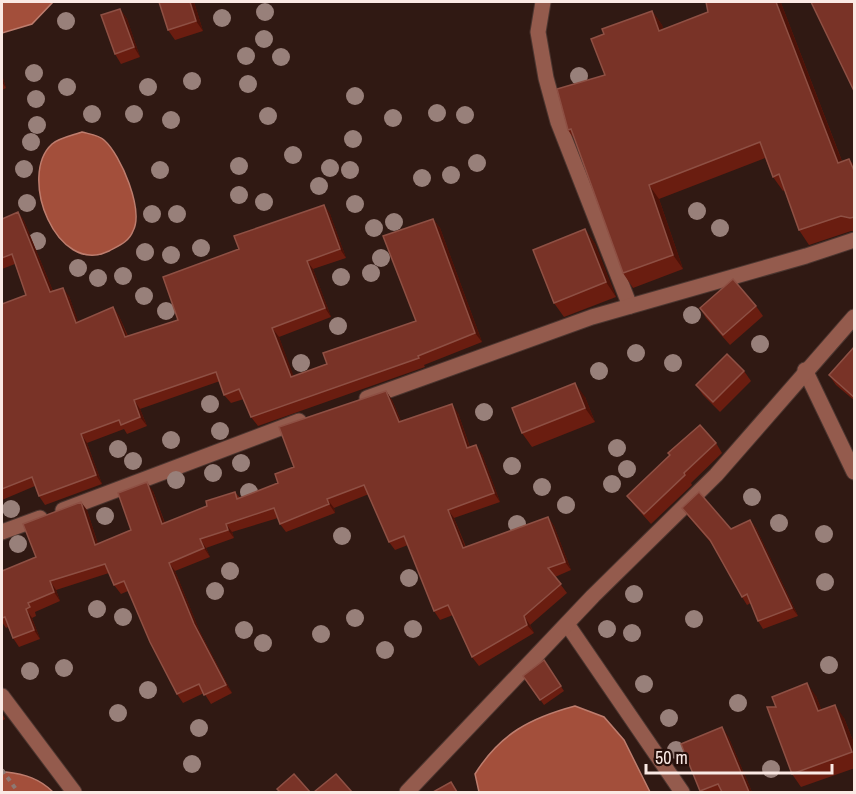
<svg xmlns="http://www.w3.org/2000/svg" width="856" height="794" font-family="'Archivo Narrow',sans-serif">
	<style>
		.water { fill: #a34f3b; stroke: #bd7d6e; stroke-width: 1.5 }
		.lines { fill: none; stroke-linecap: round; stroke-linejoin: round }
		.minor-casing { stroke: #4c3630; stroke-width: 17 }
		.path { stroke: #8d7973; stroke-width: 4; stroke-dasharray: 4.5 4.5; stroke-linecap: butt }
		.minor { stroke: #945b4d; stroke-width: 15 }
		.tree { fill: #98807a }
		.wall { fill: #6a1d10 }
		.shaded-wall { fill: #4c1208 }
		.building { fill: #793327; stroke: #8e5044; stroke-width: 1.5 }
	</style>
	<rect width="100%" height="100%" fill="#301913"/>
	<g class="water">
		<polygon points="2,2 53,2 32,24 2,33"/>
		<path d="M82 132C89 134 99 135 104 140 121 155 144 210 133 231 129 242 118 246 109 251 57 277 17 176 52 144 59 138 74 135 82 132Z"/>
		<path d="M575 706 604 717 624 740 650 792H479L475 774C500 734 530 718 575 706Z"/>
		<path d="M6 772C25 774 40 779 53 792H2V774Z"/>
	</g>
	<g class="lines">
		<g class="minor-casing">
			<g id="minor">
				<polyline points="543,2 538,32 546,78 558,122 630,306"/>
				<polyline points="805,370 854,472"/>
				<polyline points="367,398 592,317 806,256 854,240"/>
				<polyline points="63,510 299,421"/>
				<polyline points="2,532 40,518"/>
				<polyline points="567,624 682,792"/>
				<polyline points="2,696 74,792"/>
				<polyline points="407,792 593,596 716,475 854,317"/>
			</g>
		</g>
		<polyline class="path" points="2,770 18,792"/>
		<use href="#minor" class="minor"/>
	</g>
	<g class="tree">
		<circle cx="265" cy="12" r="9"/>
		<circle cx="222" cy="18" r="9"/>
		<circle cx="66" cy="21" r="9"/>
		<circle cx="264" cy="39" r="9"/>
		<circle cx="246" cy="56" r="9"/>
		<circle cx="281" cy="57" r="9"/>
		<circle cx="34" cy="73" r="9"/>
		<circle cx="579" cy="76" r="9"/>
		<circle cx="192" cy="81" r="9"/>
		<circle cx="248" cy="84" r="9"/>
		<circle cx="67" cy="87" r="9"/>
		<circle cx="148" cy="87" r="9"/>
		<circle cx="355" cy="96" r="9"/>
		<circle cx="36" cy="99" r="9"/>
		<circle cx="437" cy="113" r="9"/>
		<circle cx="92" cy="114" r="9"/>
		<circle cx="134" cy="114" r="9"/>
		<circle cx="465" cy="115" r="9"/>
		<circle cx="268" cy="116" r="9"/>
		<circle cx="393" cy="118" r="9"/>
		<circle cx="171" cy="120" r="9"/>
		<circle cx="37" cy="125" r="9"/>
		<circle cx="353" cy="139" r="9"/>
		<circle cx="31" cy="142" r="9"/>
		<circle cx="293" cy="155" r="9"/>
		<circle cx="477" cy="163" r="9"/>
		<circle cx="239" cy="166" r="9"/>
		<circle cx="330" cy="168" r="9"/>
		<circle cx="24" cy="169" r="9"/>
		<circle cx="160" cy="170" r="9"/>
		<circle cx="350" cy="170" r="9"/>
		<circle cx="451" cy="175" r="9"/>
		<circle cx="422" cy="178" r="9"/>
		<circle cx="319" cy="186" r="9"/>
		<circle cx="239" cy="195" r="9"/>
		<circle cx="264" cy="202" r="9"/>
		<circle cx="27" cy="203" r="9"/>
		<circle cx="355" cy="204" r="9"/>
		<circle cx="697" cy="211" r="9"/>
		<circle cx="152" cy="214" r="9"/>
		<circle cx="177" cy="214" r="9"/>
		<circle cx="394" cy="222" r="9"/>
		<circle cx="374" cy="228" r="9"/>
		<circle cx="720" cy="228" r="9"/>
		<circle cx="37" cy="241" r="9"/>
		<circle cx="201" cy="248" r="9"/>
		<circle cx="145" cy="252" r="9"/>
		<circle cx="171" cy="255" r="9"/>
		<circle cx="381" cy="258" r="9"/>
		<circle cx="78" cy="268" r="9"/>
		<circle cx="371" cy="273" r="9"/>
		<circle cx="123" cy="276" r="9"/>
		<circle cx="341" cy="277" r="9"/>
		<circle cx="98" cy="278" r="9"/>
		<circle cx="144" cy="296" r="9"/>
		<circle cx="166" cy="311" r="9"/>
		<circle cx="692" cy="315" r="9"/>
		<circle cx="338" cy="326" r="9"/>
		<circle cx="760" cy="344" r="9"/>
		<circle cx="636" cy="353" r="9"/>
		<circle cx="301" cy="363" r="9"/>
		<circle cx="673" cy="363" r="9"/>
		<circle cx="599" cy="371" r="9"/>
		<circle cx="210" cy="404" r="9"/>
		<circle cx="484" cy="412" r="9"/>
		<circle cx="220" cy="431" r="9"/>
		<circle cx="171" cy="440" r="9"/>
		<circle cx="617" cy="448" r="9"/>
		<circle cx="118" cy="449" r="9"/>
		<circle cx="133" cy="461" r="9"/>
		<circle cx="241" cy="463" r="9"/>
		<circle cx="512" cy="466" r="9"/>
		<circle cx="627" cy="469" r="9"/>
		<circle cx="213" cy="473" r="9"/>
		<circle cx="176" cy="480" r="9"/>
		<circle cx="612" cy="484" r="9"/>
		<circle cx="542" cy="487" r="9"/>
		<circle cx="249" cy="492" r="9"/>
		<circle cx="752" cy="497" r="9"/>
		<circle cx="566" cy="505" r="9"/>
		<circle cx="11" cy="509" r="9"/>
		<circle cx="105" cy="516" r="9"/>
		<circle cx="779" cy="523" r="9"/>
		<circle cx="517" cy="524" r="9"/>
		<circle cx="824" cy="534" r="9"/>
		<circle cx="342" cy="536" r="9"/>
		<circle cx="18" cy="544" r="9"/>
		<circle cx="230" cy="571" r="9"/>
		<circle cx="409" cy="578" r="9"/>
		<circle cx="825" cy="582" r="9"/>
		<circle cx="215" cy="591" r="9"/>
		<circle cx="634" cy="594" r="9"/>
		<circle cx="97" cy="609" r="9"/>
		<circle cx="123" cy="617" r="9"/>
		<circle cx="355" cy="618" r="9"/>
		<circle cx="694" cy="619" r="9"/>
		<circle cx="413" cy="629" r="9"/>
		<circle cx="607" cy="629" r="9"/>
		<circle cx="244" cy="630" r="9"/>
		<circle cx="632" cy="633" r="9"/>
		<circle cx="321" cy="634" r="9"/>
		<circle cx="263" cy="643" r="9"/>
		<circle cx="385" cy="650" r="9"/>
		<circle cx="829" cy="665" r="9"/>
		<circle cx="64" cy="668" r="9"/>
		<circle cx="30" cy="671" r="9"/>
		<circle cx="644" cy="684" r="9"/>
		<circle cx="148" cy="690" r="9"/>
		<circle cx="738" cy="703" r="9"/>
		<circle cx="118" cy="713" r="9"/>
		<circle cx="669" cy="718" r="9"/>
		<circle cx="199" cy="728" r="9"/>
		<circle cx="676" cy="750" r="9"/>
		<circle cx="192" cy="764" r="9"/>
		<circle cx="771" cy="769" r="9"/>
	</g>
	<g class="wall">
		<polygon points="159,2 194,2 203,31 175,40 168,30"/>
		<polygon points="706,2 780,2 781,3 842,161 849,159 855,167 855,231 851,231 809,245 799,230 785,190 783,191 773,177 765,158 659,199 683,269 633,288 623,273 575,140 568,130 605,75 604,34 652,11 662,25 663,29 708,12"/>
		<polygon points="120,9 127,19 140,57 121,64 115,54"/>
		<polygon points="2,75 6,88 2,90"/>
		<polygon points="324,205 330,214 346,258 313,269 331,317 279,337 293,376 327,364 416,321 433,219 440,228 482,342 424,365 425,367 258,426 251,417 244,399 231,403 224,395 220,381 140,409 147,426 127,434 124,429 87,443 102,484 45,505 39,496 35,486 2,500 2,304 26,295 15,264 2,269 2,219 18,212 24,221 53,291 69,296 78,322 113,307 119,316 128,336 178,320 239,249"/>
		<polygon points="585,229 595,244 616,297 564,317 554,303"/>
		<polygon points="756,306 763,316 730,345 706,318 700,308"/>
		<polygon points="855,346 855,401 836,385 829,375"/>
		<polygon points="744,371 751,381 720,412 703,395 696,385"/>
		<polygon points="386,391 392,400 401,421 458,413 470,447 482,454 500,502 454,518 466,547 548,517 554,526 571,570 555,577 567,593 530,625 534,633 479,666 472,657 453,615 440,620 434,611 408,545 395,550 389,542 369,494 334,508 335,513 286,532 280,524 278,518 232,532 234,538 206,548 210,557 175,571 200,632 232,693 211,704 204,693 183,703 177,694 128,591 121,594 114,585 109,573 56,590 60,601 35,612 36,616 32,618 40,639 19,647 13,638 8,627 6,628 2,622 2,571 36,557 87,510 98,544 131,530 153,491 165,523 207,506 235,492 240,498 278,483 294,467"/>
		<polygon points="585,397 595,422 532,447 522,433"/>
		<polygon points="716,443 722,453 691,483 692,485 651,524 634,505 627,496"/>
		<polygon points="682,508 731,529 750,520 756,528 798,616 763,629 758,621 751,603 747,605 742,597 712,544 688,516"/>
		<polygon points="544,660 564,691 544,705 523,676"/>
		<polygon points="816,696 821,709 844,718 855,746 855,768 801,787 792,774 776,707"/>
		<polygon points="2,713 5,719 2,721"/>
		<polygon points="728,736 752,792 702,792 700,791"/>
	</g>
	<g class="shaded-wall">
		<polygon points="190,2 194,2 203,31 196,21"/>
		<polygon points="776,2 780,2 781,3 848,177 838,163"/>
		<polygon points="120,9 127,19 140,57 134,47"/>
		<polygon points="652,11 662,25 669,45 659,31"/>
		<polygon points="2,75 6,88 2,82"/>
		<polygon points="849,159 855,167 855,173"/>
		<polygon points="649,185 659,199 683,269 673,255"/>
		<polygon points="324,205 330,214 346,258 340,249"/>
		<polygon points="18,212 24,221 57,301 50,292"/>
		<polygon points="433,219 440,228 482,342 475,333"/>
		<polygon points="585,229 595,244 616,297 606,282"/>
		<polygon points="307,261 313,269 331,317 325,308"/>
		<polygon points="63,288 69,296 82,332 76,323"/>
		<polygon points="113,307 119,316 131,346 125,337"/>
		<polygon points="272,328 279,337 297,385 291,377"/>
		<polygon points="575,383 585,397 595,422 585,408"/>
		<polygon points="386,391 392,400 405,431 399,422"/>
		<polygon points="134,400 140,409 147,426 140,417"/>
		<polygon points="452,404 458,413 473,457 467,448"/>
		<polygon points="81,434 87,443 102,484 96,475"/>
		<polygon points="476,445 482,454 500,502 494,493"/>
		<polygon points="147,482 153,491 168,533 162,524"/>
		<polygon points="327,499 334,508 335,513 329,504"/>
		<polygon points="81,502 87,510 101,554 95,545"/>
		<polygon points="448,510 454,518 469,557 463,548"/>
		<polygon points="548,517 554,526 571,570 565,562"/>
		<polygon points="750,520 756,528 798,616 792,608"/>
		<polygon points="226,524 232,532 234,538 228,530"/>
		<polygon points="200,539 206,548 210,557 204,548"/>
		<polygon points="169,563 175,571 200,632 232,693 226,685 194,624"/>
		<polygon points="50,581 56,590 60,601 54,592"/>
		<polygon points="26,609 32,618 40,639 34,630"/>
		<polygon points="524,616 530,625 534,633 527,625"/>
		<polygon points="807,683 816,696 827,724 818,711"/>
		<polygon points="835,705 844,718 855,746 855,755 852,752"/>
		<polygon points="722,727 728,736 752,792 749,792"/>
	</g>
	<g class="building">
		<polygon points="159,2 190,2 196,21 168,30"/>
		<polygon points="706,2 776,2 838,163 849,159 855,173 855,217 850,218 841,216 799,230 779,174 773,177 760,142 649,185 673,255 623,273 571,129 568,130 557,89 605,75 591,39 604,34 602,29 652,11 659,31 708,12"/>
		<polygon points="811,2 855,2 855,93"/>
		<polygon points="120,9 134,47 115,54 101,15"/>
		<polygon points="324,205 340,249 307,261 325,308 272,328 291,377 327,364 323,353 416,321 383,236 433,219 475,333 418,356 419,358 251,417 239,389 224,395 216,372 134,400 140,417 121,425 119,420 81,434 96,475 39,496 32,477 2,489 2,304 26,295 12,254 2,258 2,219 18,212 50,292 63,288 76,323 113,307 125,337 178,320 163,277 239,249 234,236"/>
		<polygon points="585,229 606,282 554,303 533,250"/>
		<polygon points="733,279 756,306 723,335 700,308"/>
		<polygon points="855,346 855,398 829,375"/>
		<polygon points="727,354 744,371 713,402 696,385"/>
		<polygon points="575,383 585,408 522,433 512,408"/>
		<polygon points="386,391 399,422 452,404 467,448 476,445 494,493 448,510 463,548 548,517 565,562 548,568 561,584 524,616 527,625 472,657 448,605 434,611 404,536 389,542 364,485 327,499 329,504 280,524 274,508 226,524 228,530 200,539 204,548 169,563 194,624 226,685 204,695 199,684 177,694 150,642 124,581 114,585 105,564 50,581 54,592 28,603 30,607 26,609 34,630 13,638 5,617 2,618 2,571 36,557 23,524 81,502 95,545 131,530 118,493 147,482 162,524 207,506 206,501 235,492 237,499 278,483 275,474 294,467 279,427"/>
		<polygon points="700,425 716,443 684,473 685,475 644,514 627,496 670,455 668,453"/>
		<polygon points="699,492 731,529 750,520 792,608 758,621 747,594 742,597 710,540 682,508"/>
		<polygon points="544,660 561,686 540,700 523,676"/>
		<polygon points="807,683 818,711 835,705 852,752 792,774 767,707 776,707 772,697"/>
		<polygon points="722,727 749,792 722,792 718,784 700,791 681,744"/>
		<polygon points="294,774 310,792 280,792 277,789"/>
		<polygon points="336,774 352,792 314,792"/>
		<polygon points="451,782 457,792 433,792"/>
	</g>
	<rect width="856" height="794" fill="none" stroke="#fae9e4" stroke-width="6"/>
	<path d="M646 764v9h186v-9" fill="none" stroke="#fae9e4" stroke-width="3"/>
	<text x="655" y="764" font-size="18" fill="#fae9e4" stroke="#260f0a" stroke-width="4.5" paint-order="stroke">50 m</text>
</svg>
